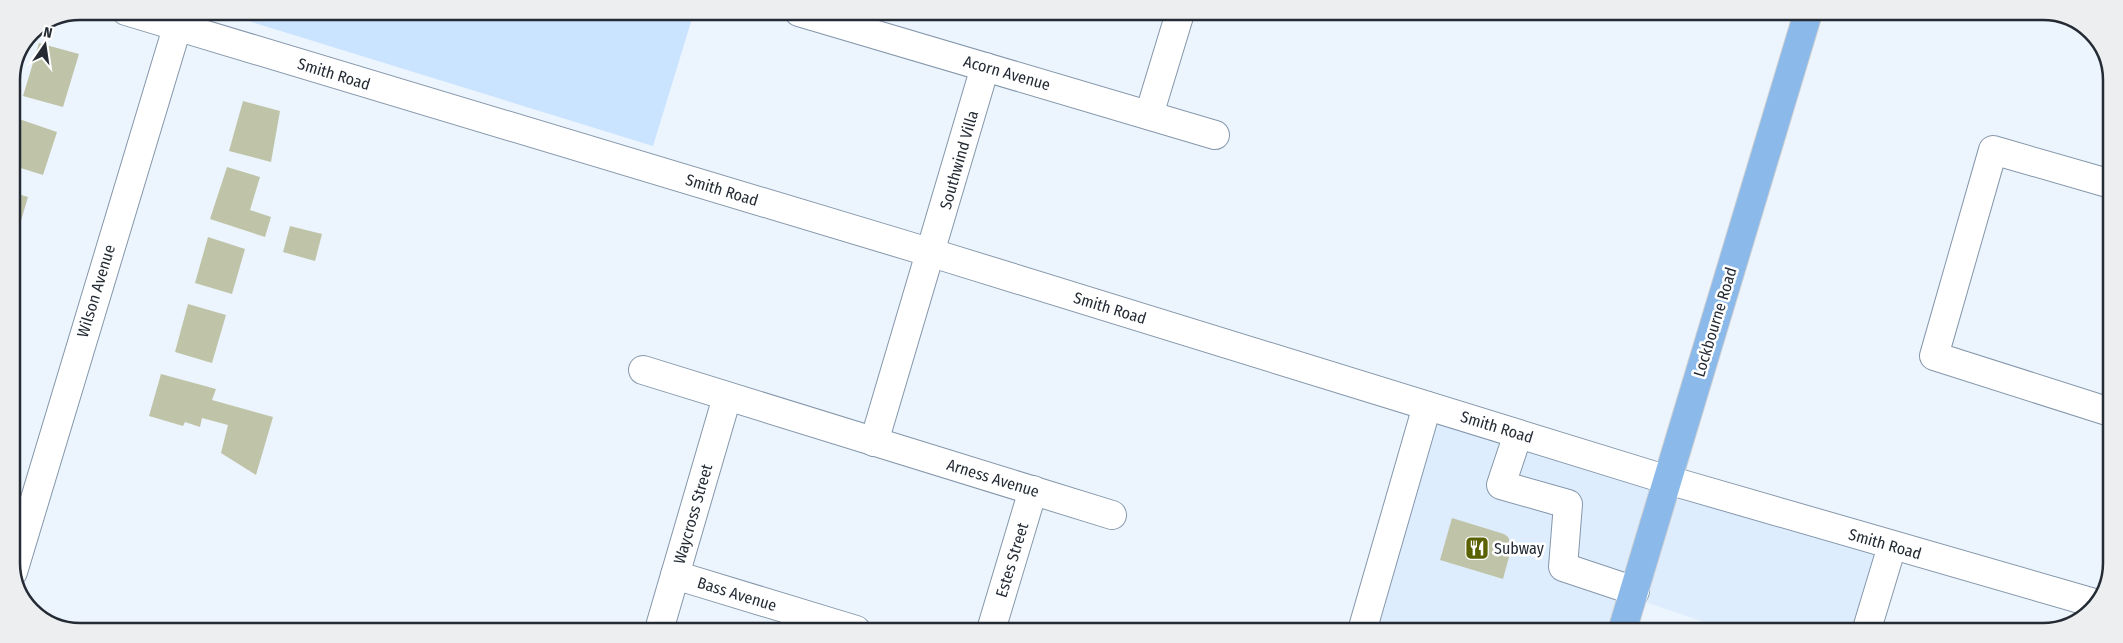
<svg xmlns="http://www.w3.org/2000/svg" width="2123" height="643" font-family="'Fira Sans Condensed',sans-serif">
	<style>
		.built { fill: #deedfe }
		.green { fill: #cae3ff }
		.building { fill: #bfc4a9 }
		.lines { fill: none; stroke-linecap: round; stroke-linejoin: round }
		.minor-casing { stroke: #8497ab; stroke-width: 30 }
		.major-casing { stroke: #cfd0d2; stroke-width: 30 }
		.minor { stroke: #fff; stroke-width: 28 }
		.major { stroke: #8bbaea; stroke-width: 28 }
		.labels { text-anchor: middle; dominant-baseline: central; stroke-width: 5; stroke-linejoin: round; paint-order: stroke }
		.street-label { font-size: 16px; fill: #242b34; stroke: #fff }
		.poi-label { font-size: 16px; fill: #242b34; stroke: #fff; text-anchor: start }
		.rim { fill: none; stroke: #242b34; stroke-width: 2.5 }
	</style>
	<rect width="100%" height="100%" fill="#ecf4fd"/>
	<polygon class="built" points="1424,401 1890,547 1864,632 1731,631 1633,598 1623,631 1360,631"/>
	<polygon class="green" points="216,11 694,12 653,146"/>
	<g class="building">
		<polygon points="39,43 79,54 63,107 23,96"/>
		<polygon points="243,101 280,111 271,162 229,151"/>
		<polygon points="19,119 57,132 43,175 11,165 11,143"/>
		<polygon points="227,167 260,177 250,210 271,217 265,237 210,219"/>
		<polygon points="11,192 28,197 15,241 11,240"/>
		<polygon points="290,226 322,234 315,261 283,252"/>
		<polygon points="208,237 245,249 232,294 195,283"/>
		<polygon points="188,304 226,315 212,363 175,352"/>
		<polygon points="161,374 216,389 212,400 273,417 256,475 221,453 228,425 202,418 200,427 185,422 183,426 149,416"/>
		<polygon points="1452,518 1504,534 1508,537 1512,546 1503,579 1440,560"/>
	</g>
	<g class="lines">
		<g class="minor-casing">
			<g id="minor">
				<polyline points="126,11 932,253 1668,480 2094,603"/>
				<polyline points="799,12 1215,135"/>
				<polyline points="1149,115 1180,13"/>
				<polyline points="643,370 1112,515"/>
				<polyline points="2110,412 1934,356 1993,150 2111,184"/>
				<polyline points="1518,434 1501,485 1568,504 1563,567 1635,591"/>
				<polyline points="874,442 985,67"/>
				<polyline points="13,572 182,11"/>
				<polyline points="675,575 856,630"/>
				<polyline points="659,630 727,397"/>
				<polyline points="991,630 1033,490"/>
				<polyline points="1362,631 1427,406"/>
				<polyline points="1866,632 1892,546"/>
			</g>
		</g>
		<g class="major-casing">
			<polyline id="major" points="1622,631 1808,13"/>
		</g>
		<use href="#minor" class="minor"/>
		<use href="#major" class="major"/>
	</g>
	<defs>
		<g id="restaurant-square" transform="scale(1.25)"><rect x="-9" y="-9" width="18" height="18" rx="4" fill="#596100" stroke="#fff"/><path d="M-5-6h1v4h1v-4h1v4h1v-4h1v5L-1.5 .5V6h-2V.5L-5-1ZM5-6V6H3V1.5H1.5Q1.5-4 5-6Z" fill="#fff"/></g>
	</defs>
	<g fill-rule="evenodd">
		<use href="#restaurant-square" x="1477" y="548"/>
	</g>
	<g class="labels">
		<g class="street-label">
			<text transform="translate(1007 73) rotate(16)">Acorn Avenue</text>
			<text transform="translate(334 74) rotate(17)">Smith Road</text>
			<text transform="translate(959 160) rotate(-74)">Southwind Villa</text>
			<text transform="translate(722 190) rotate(17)">Smith Road</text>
			<text transform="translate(96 291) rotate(-73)">Wilson Avenue</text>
			<text transform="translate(1110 308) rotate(17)">Smith Road</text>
			<text transform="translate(1715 322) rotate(-73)">Lockbourne Road</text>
			<text transform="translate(1497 427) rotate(17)">Smith Road</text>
			<text transform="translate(993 478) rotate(17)">Arness Avenue</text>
			<text transform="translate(693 514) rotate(-74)">Waycross Street</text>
			<text transform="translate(1885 544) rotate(16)">Smith Road</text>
			<text transform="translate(1012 560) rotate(-73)">Estes Street</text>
			<text transform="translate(737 594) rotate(17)">Bass Avenue</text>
		</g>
		<g class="poi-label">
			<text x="1494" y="548">Subway</text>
		</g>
	</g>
	<path d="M0 0H2123V643H0ZM80 20H2043A60 60 0 0 1 2103 80V563A60 60 0 0 1 2043 623H80A60 60 0 0 1 20 563V80A60 60 0 0 1 80 20Z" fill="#edeeef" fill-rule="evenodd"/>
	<path class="rim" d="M80 20H2043A60 60 0 0 1 2103 80V563A60 60 0 0 1 2043 623H80A60 60 0 0 1 20 563V80A60 60 0 0 1 80 20Z"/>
	<g transform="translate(45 45) rotate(13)" stroke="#ffffff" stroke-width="4" paint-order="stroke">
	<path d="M0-4L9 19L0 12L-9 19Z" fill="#242b34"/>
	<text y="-8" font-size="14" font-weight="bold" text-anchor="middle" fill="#242b34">N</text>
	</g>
</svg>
